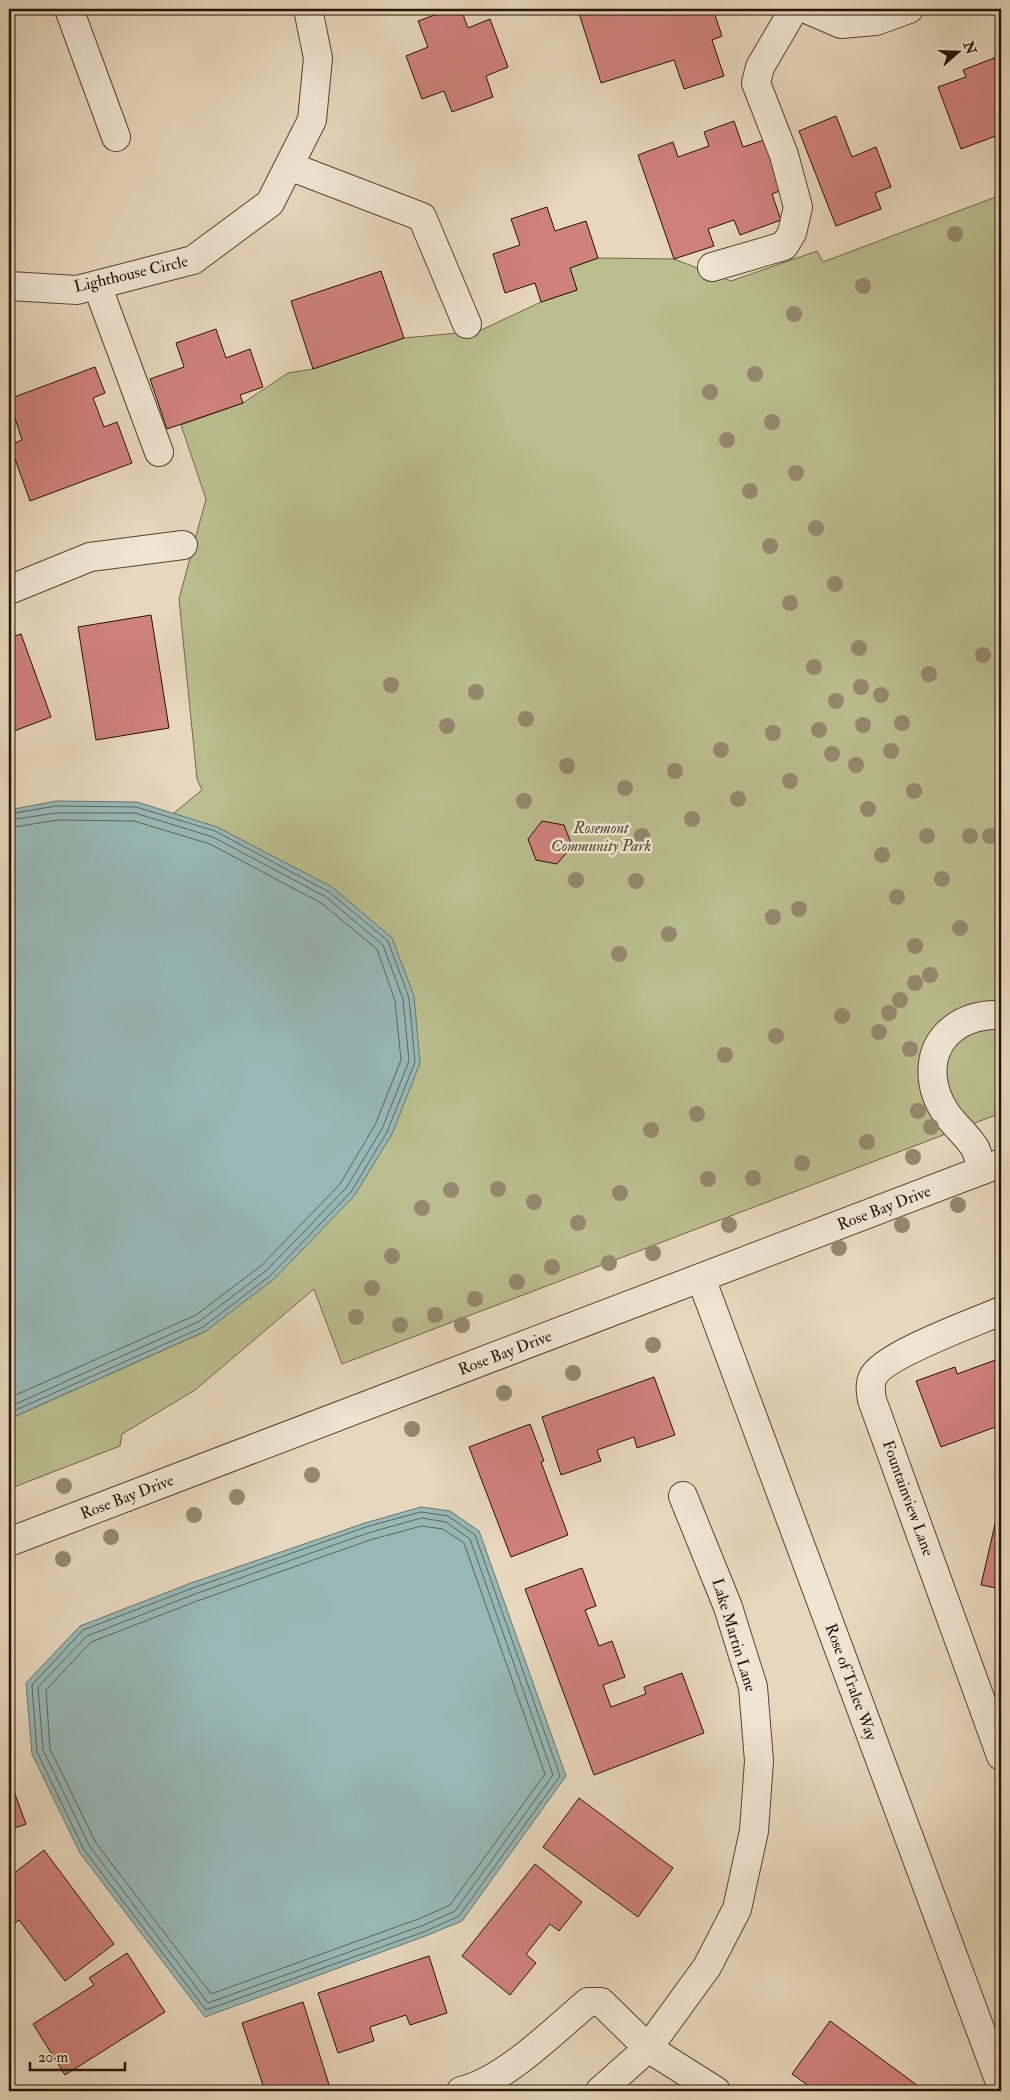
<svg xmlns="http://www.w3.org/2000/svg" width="1010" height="2100" font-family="'IM FELL Double Pica',serif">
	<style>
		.green { fill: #babd8d; stroke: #706849 }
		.water { fill: #97b8b6; stroke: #69766f }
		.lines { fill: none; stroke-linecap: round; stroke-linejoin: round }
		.shore { stroke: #5e665e; stroke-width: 1 }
		.building { fill: #cf817c; stroke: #251405 }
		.minor-casing { stroke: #564533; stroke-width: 30 }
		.minor { stroke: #efe5d3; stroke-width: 28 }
		.tree { fill: #95886e }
		.labels { text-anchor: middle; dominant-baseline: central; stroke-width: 5; stroke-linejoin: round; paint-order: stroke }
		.street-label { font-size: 16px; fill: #251405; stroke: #efe5d3 }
		.park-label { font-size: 16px; font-style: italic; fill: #52472e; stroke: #efe5d3 }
	</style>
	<rect width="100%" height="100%" fill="#e7d7bc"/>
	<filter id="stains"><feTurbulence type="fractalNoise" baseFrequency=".004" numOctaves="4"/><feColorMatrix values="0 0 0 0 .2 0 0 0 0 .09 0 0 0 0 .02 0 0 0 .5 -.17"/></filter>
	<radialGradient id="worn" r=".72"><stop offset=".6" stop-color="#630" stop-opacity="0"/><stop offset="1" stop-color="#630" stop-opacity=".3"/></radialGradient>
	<polygon class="green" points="1001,195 1001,1113 342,1364 314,1289 195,1390 122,1434 120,1446 9,1489 9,1419 206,1331 147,835 202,790 197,779 179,599 206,499 181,425 243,403 288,373 313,369 404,338 479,331 541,302 577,290 570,268 598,258 674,259 731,281 817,251 823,262"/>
	<g class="water">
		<polygon points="56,801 137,802 217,827 332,887 392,938 414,996 420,1063 392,1134 354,1196 274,1279 206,1331 9,1419 9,810"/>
		<polygon points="421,1507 450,1511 479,1531 566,1776 462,1921 428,1935 205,2017 80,1853 32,1754 26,1683 80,1626 191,1583 365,1523"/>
	</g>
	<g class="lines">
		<g class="shore">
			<polyline points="9,814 56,806 136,807 215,831 329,892 388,941 409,998 415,1062 387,1132 351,1192 271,1275 203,1327 9,1413"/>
			<polyline points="9,820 56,813 135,813 213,837 326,897 383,945 403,999 409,1061 382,1129 346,1188 267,1270 200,1321 9,1407"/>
			<polyline points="9,828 57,820 134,821 210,844 321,903 377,949 395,1001 401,1060 375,1125 340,1184 262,1265 196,1315 9,1398"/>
			<polygon points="421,1512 448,1516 475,1535 560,1776 459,1916 426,1931 206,2010 84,1850 37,1752 32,1685 83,1630 193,1588 366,1527"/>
			<polygon points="422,1518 446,1522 470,1539 553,1775 455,1911 424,1925 208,2003 90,1847 43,1750 38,1687 87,1636 195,1594 368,1533"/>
			<polygon points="422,1526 443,1529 464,1543 545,1774 450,1905 421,1918 211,1994 96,1843 50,1749 46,1690 91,1642 197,1601 370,1540"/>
		</g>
	</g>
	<g class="building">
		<polygon points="451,9 461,9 468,28 490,19 508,67 486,76 493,97 452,112 444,91 422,99 406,56 428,47 418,21"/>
		<polygon points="583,9 713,9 722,36 712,40 724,76 684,89 674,60 601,83 578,10"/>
		<polygon points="994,58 998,67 1001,66 1001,134 961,149 938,87 966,77 963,70"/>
		<polygon points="836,116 852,157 876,147 891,187 875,193 881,209 836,226 799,131"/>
		<polygon points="734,121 743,147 764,140 782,190 772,194 781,220 740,235 734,220 708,229 714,246 674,259 638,155 673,142 678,157 709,146 704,132"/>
		<polygon points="547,207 555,231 586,221 598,258 570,268 577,290 541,302 535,283 505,293 493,254 520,245 511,219"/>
		<polygon points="381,271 404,338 313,369 291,301"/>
		<polygon points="216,329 226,358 250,349 263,387 240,395 243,403 167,429 150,379 184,367 176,343"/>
		<polygon points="95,367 105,393 93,398 104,427 117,422 132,463 30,501 10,445 22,440 9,399"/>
		<polygon points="151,615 169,728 96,740 78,627"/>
		<polygon points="21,634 51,717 9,733 9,638"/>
		<polygon points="542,821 564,825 572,846 557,864 536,860 528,839"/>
		<polygon points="1001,1358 1001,1425 941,1447 916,1381 955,1367 957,1374"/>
		<polygon points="654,1377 675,1435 637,1448 634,1437 597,1450 601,1461 561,1475 542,1417"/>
		<polygon points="530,1424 544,1461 541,1462 568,1535 511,1557 469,1447"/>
		<polygon points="996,1520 1001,1521 1001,1589 981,1585"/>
		<polygon points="582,1568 596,1606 585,1610 599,1646 612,1641 625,1677 603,1685 611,1707 646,1694 644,1687 682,1673 704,1733 594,1775 525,1589"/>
		<polygon points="9,1778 26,1824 9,1830"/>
		<polygon points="579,1798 673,1868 638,1917 543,1847"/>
		<polygon points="44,1850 114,1944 65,1981 19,1920 15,1923 9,1914 9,1877"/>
		<polygon points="535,1864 582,1902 559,1931 550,1924 526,1954 536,1963 510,1995 462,1956"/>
		<polygon points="127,1953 165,2012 65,2075 33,2024 94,1985 89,1978"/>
		<polygon points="429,1956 447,2013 410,2025 406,2015 370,2027 374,2041 338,2053 318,1993"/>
		<polygon points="303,2002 331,2091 265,2091 242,2023"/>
		<polygon points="830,2021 925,2091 837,2091 832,2088 829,2091 816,2091 792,2074"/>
	</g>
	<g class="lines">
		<g class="minor-casing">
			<g id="minor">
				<polyline points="69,9 116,137"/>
				<polyline points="806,9 841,24 876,21 909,9"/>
				<polyline points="289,166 422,217 467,324"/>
				<polyline points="712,267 784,246 792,233 798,207 784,155 756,83 760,67 794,9"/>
				<polyline points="97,285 159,452"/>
				<polyline points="9,286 77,290 193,260 270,203 312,120 318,58 308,9"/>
				<polyline points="9,590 90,557 183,545"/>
				<path d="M983 1170C980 1163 978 1155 975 1148 966 1134 954 1125 946 1113 930 1090 926 1057 946 1035 961 1019 980 1014 1001 1015"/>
				<polyline points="701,1278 1001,2085"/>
				<path d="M1001 1311C976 1322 883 1355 873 1377 869 1385 871 1393 872 1400L1001 1756"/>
				<polyline points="9,1542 1001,1163"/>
				<path d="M461 2091C504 2081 554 2031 588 2002H601L648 2048 716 2091"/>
				<polyline points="600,2091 648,2048 707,1967 737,1909 754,1831 759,1761 753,1687 728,1607 683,1496"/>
			</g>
		</g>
		<use href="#minor" class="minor"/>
	</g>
	<g class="tree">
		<circle cx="955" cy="234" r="8"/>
		<circle cx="863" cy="286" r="8"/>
		<circle cx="794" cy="314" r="8"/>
		<circle cx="755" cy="374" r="8"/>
		<circle cx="710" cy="392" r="8"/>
		<circle cx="772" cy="422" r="8"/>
		<circle cx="727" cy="440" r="8"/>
		<circle cx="796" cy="473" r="8"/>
		<circle cx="750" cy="491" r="8"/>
		<circle cx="816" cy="528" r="8"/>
		<circle cx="770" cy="546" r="8"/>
		<circle cx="835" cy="584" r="8"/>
		<circle cx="790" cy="603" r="8"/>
		<circle cx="859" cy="648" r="8"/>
		<circle cx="983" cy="655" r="8"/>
		<circle cx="814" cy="667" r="8"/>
		<circle cx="929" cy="674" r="8"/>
		<circle cx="391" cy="685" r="8"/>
		<circle cx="861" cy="687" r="8"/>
		<circle cx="476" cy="692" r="8"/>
		<circle cx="881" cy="695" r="8"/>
		<circle cx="836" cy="701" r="8"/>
		<circle cx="526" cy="719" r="8"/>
		<circle cx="902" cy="723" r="8"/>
		<circle cx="863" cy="725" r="8"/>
		<circle cx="447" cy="726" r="8"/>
		<circle cx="819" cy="730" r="8"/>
		<circle cx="773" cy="733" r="8"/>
		<circle cx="721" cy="750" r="8"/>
		<circle cx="891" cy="751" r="8"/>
		<circle cx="832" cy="754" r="8"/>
		<circle cx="856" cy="765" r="8"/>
		<circle cx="567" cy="766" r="8"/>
		<circle cx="675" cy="771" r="8"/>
		<circle cx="790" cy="781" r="8"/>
		<circle cx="625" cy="788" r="8"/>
		<circle cx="914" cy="791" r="8"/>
		<circle cx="738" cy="799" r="8"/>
		<circle cx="524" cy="801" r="8"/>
		<circle cx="868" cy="809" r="8"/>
		<circle cx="692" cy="819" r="8"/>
		<circle cx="642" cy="836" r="8"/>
		<circle cx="927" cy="836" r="8"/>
		<circle cx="970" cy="836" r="8"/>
		<circle cx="990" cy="836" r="8"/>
		<circle cx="882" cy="855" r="8"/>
		<circle cx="942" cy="879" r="8"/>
		<circle cx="576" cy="880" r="8"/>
		<circle cx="636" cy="881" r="8"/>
		<circle cx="897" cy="897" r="8"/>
		<circle cx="799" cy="909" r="8"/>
		<circle cx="773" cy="917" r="8"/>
		<circle cx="960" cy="928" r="8"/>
		<circle cx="669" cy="934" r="8"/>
		<circle cx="915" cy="946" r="8"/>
		<circle cx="619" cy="954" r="8"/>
		<circle cx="930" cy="975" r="8"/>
		<circle cx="915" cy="983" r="8"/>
		<circle cx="900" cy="1000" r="8"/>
		<circle cx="889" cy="1013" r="8"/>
		<circle cx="842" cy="1016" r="8"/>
		<circle cx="879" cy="1032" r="8"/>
		<circle cx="776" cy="1036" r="8"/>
		<circle cx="910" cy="1049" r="8"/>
		<circle cx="725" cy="1055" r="8"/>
		<circle cx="918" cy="1111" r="8"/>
		<circle cx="697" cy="1114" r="8"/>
		<circle cx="931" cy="1127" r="8"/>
		<circle cx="651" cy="1130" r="8"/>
		<circle cx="867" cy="1142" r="8"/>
		<circle cx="913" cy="1157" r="8"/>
		<circle cx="802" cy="1163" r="8"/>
		<circle cx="753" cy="1178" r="8"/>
		<circle cx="708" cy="1179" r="8"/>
		<circle cx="498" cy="1189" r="8"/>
		<circle cx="451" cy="1190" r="8"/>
		<circle cx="620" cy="1193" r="8"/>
		<circle cx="534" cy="1202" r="8"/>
		<circle cx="958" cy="1205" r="8"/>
		<circle cx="422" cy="1208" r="8"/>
		<circle cx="578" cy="1223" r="8"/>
		<circle cx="729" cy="1225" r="8"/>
		<circle cx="902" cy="1225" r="8"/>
		<circle cx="839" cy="1248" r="8"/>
		<circle cx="653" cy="1253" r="8"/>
		<circle cx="392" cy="1256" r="8"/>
		<circle cx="609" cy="1263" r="8"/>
		<circle cx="552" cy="1267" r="8"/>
		<circle cx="517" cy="1282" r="8"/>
		<circle cx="372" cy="1288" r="8"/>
		<circle cx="475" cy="1299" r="8"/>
		<circle cx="435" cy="1315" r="8"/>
		<circle cx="356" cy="1317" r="8"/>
		<circle cx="400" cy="1325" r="8"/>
		<circle cx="462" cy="1325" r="8"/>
		<circle cx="653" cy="1345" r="8"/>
		<circle cx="573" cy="1373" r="8"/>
		<circle cx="504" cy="1393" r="8"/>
		<circle cx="412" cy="1429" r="8"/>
		<circle cx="312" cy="1475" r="8"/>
		<circle cx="64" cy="1486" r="8"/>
		<circle cx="237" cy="1497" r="8"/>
		<circle cx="194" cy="1515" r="8"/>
		<circle cx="111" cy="1537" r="8"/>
		<circle cx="63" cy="1559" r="8"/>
	</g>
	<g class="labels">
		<g class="street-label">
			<text transform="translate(131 274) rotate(-13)">Lighthouse Circle</text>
			<text transform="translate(884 1208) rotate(-21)">Rose Bay Drive</text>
			<text transform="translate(505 1353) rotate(-21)">Rose Bay Drive</text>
			<text transform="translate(127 1497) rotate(-21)">Rose Bay Drive</text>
			<text transform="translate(908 1498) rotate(70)">Fountainview Lane</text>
			<text transform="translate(734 1635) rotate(73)">Lake Martin Lane</text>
			<text transform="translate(851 1682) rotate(70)">Rose of Tralee Way</text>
		</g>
		<g class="park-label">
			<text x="601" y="828">Rosemont<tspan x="601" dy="18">Community Park</tspan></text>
		</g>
	</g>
	<rect width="1010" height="2100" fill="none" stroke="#e7d7bc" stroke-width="30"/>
	<rect x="10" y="10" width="990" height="2080" fill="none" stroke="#251405" stroke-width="2.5"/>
	<rect x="15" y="15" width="980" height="2070" fill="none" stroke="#251405"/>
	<g transform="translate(958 52) rotate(70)" stroke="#efe5d3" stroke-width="4" paint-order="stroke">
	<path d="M0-4L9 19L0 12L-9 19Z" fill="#251405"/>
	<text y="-8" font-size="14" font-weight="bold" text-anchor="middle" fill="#251405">N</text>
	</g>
	<path d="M30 2062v8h95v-8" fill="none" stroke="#251405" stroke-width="2.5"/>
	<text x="38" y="2062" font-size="15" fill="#251405" stroke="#efe5d3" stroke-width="4" paint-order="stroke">20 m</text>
	<rect width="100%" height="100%" filter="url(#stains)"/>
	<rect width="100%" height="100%" fill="url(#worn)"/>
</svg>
